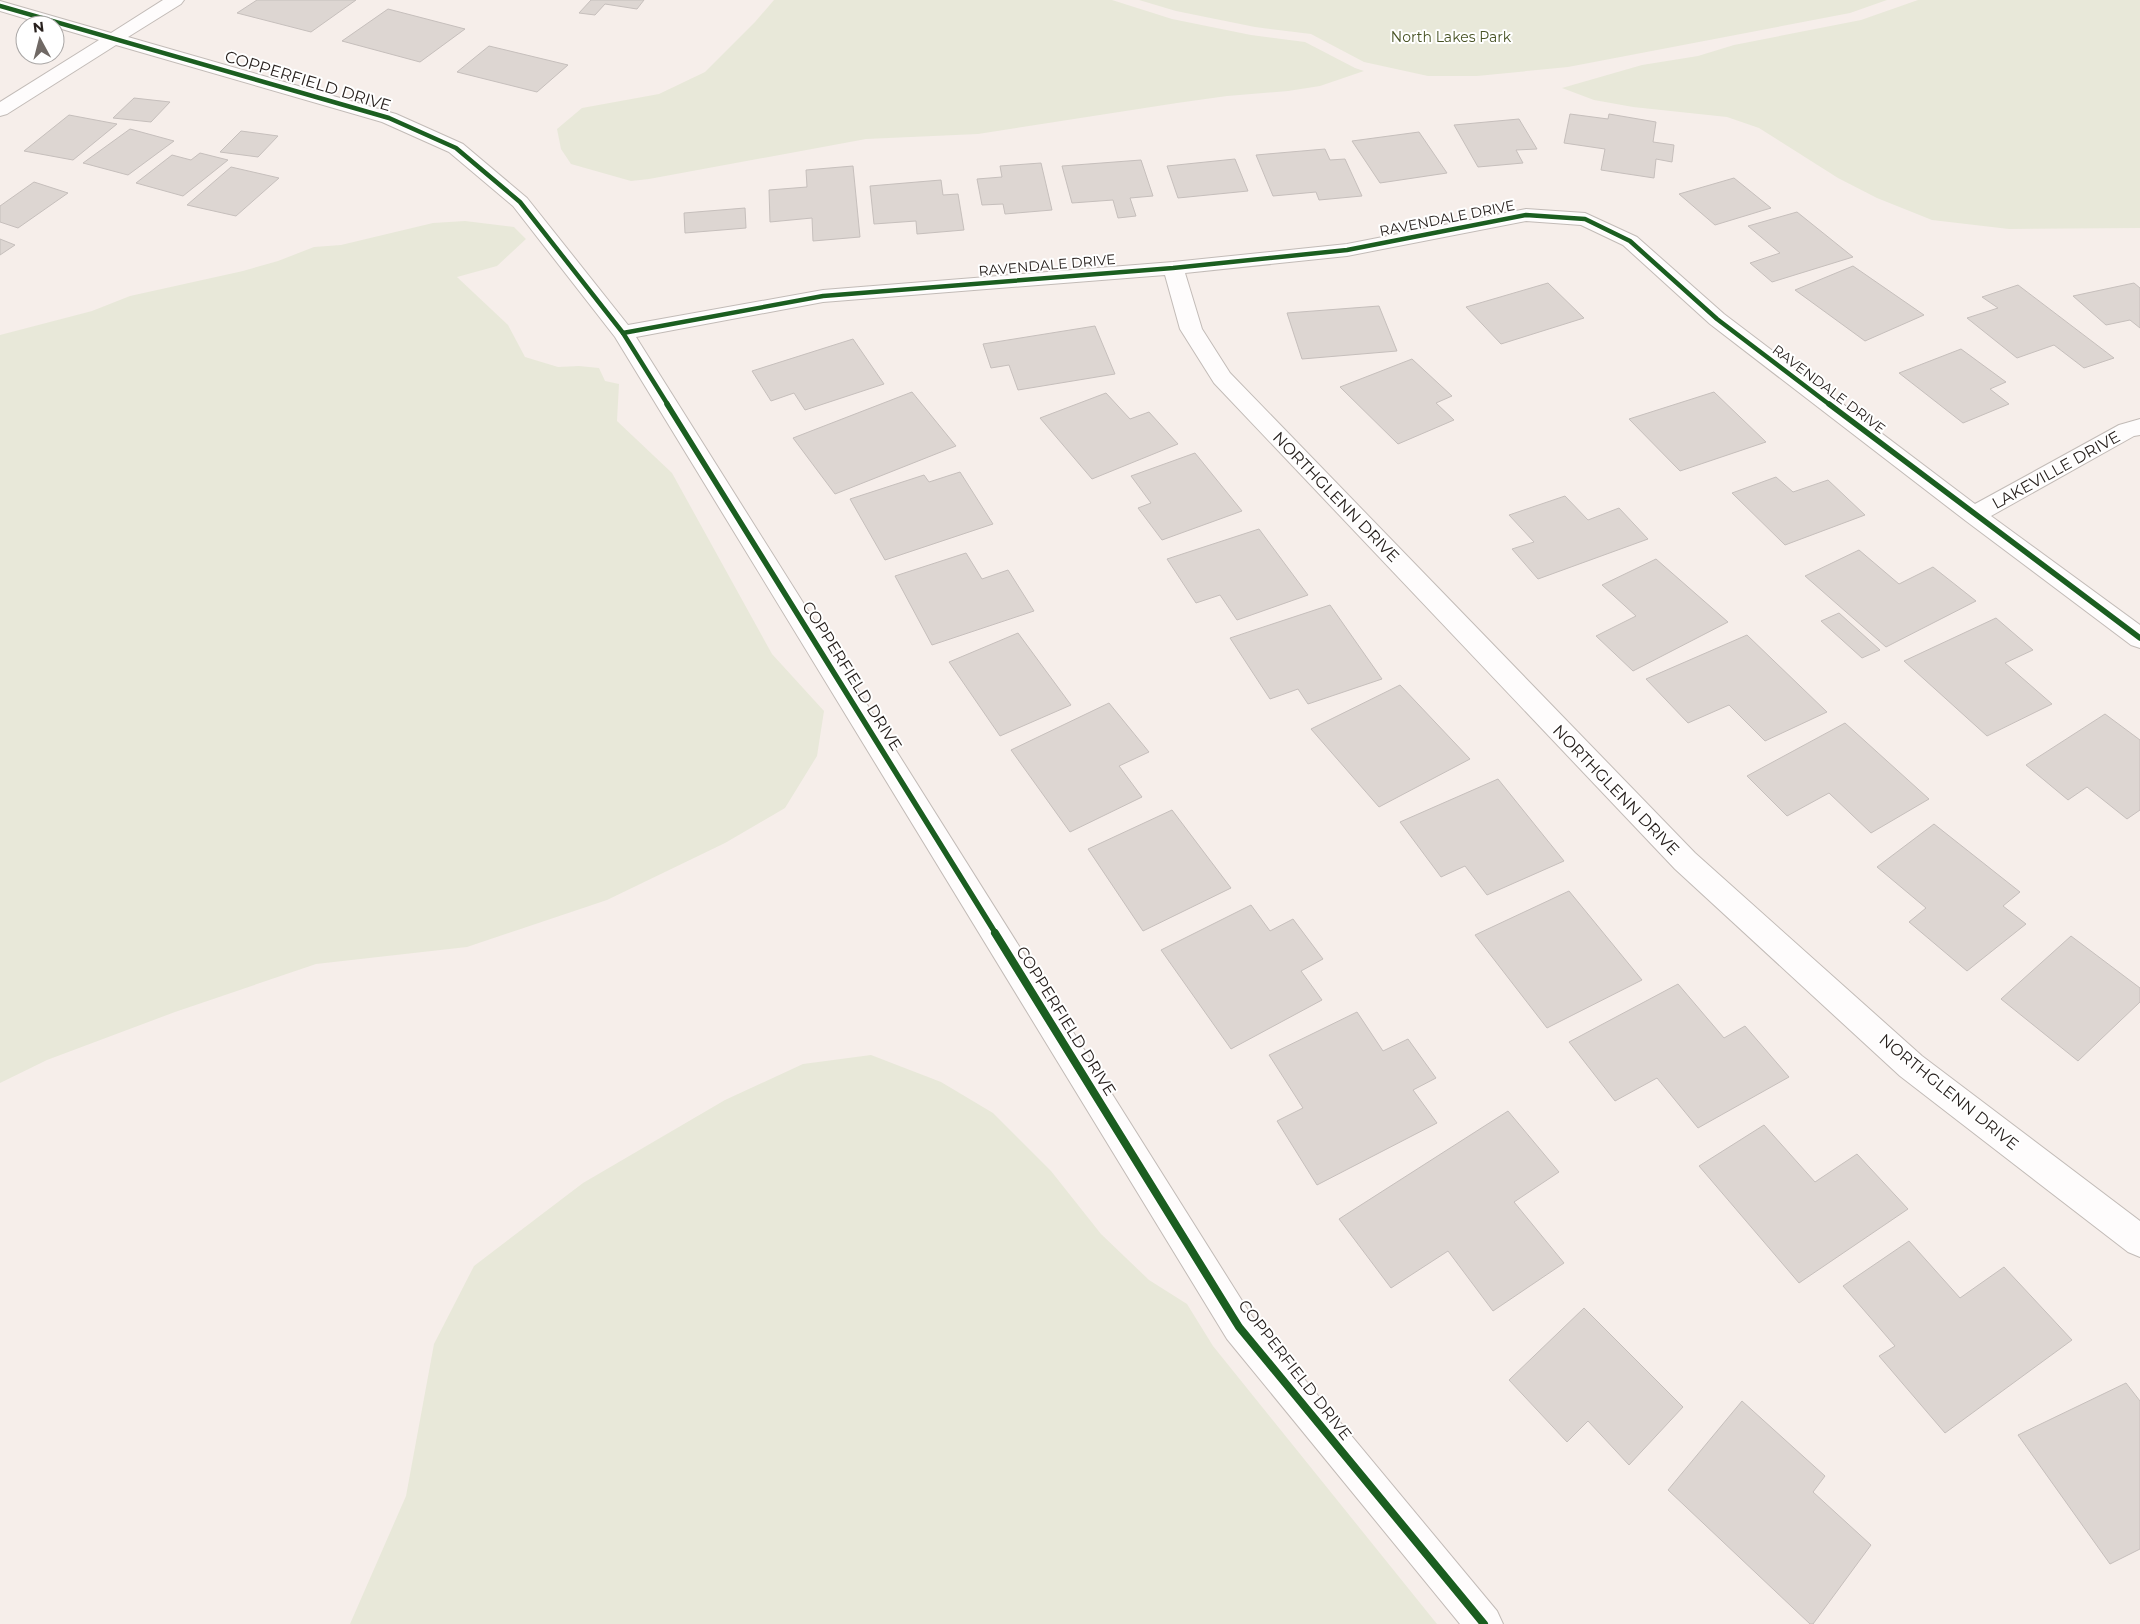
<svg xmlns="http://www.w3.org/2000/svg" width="2140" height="1624" font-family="Montserrat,sans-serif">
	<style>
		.green { fill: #e8e8d9 }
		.building { fill: #ddd6d2; stroke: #c6bfbc }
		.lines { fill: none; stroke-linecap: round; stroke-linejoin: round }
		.minor-casing { stroke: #c2bbb7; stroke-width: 2 }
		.minor { fill: #fefcfc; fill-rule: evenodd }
		.cycleway-far2-casing { stroke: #fff; stroke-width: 7 }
		.cycleway-far1-casing { stroke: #fff; stroke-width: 9 }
		.cycleway-casing { stroke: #fff; stroke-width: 11 }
		.cycleway-far2 { stroke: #1b5e20; stroke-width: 4.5 }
		.cycleway-far1 { stroke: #1b5e20; stroke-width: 5.5 }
		.cycleway { stroke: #1b5e20; stroke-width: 8 }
		.labels { text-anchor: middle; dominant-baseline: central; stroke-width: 4; stroke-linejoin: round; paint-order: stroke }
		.far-park-label { font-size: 14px; fill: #485325; stroke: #fff }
		.far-street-label { font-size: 14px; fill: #28211e; stroke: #fff }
		.street-label { font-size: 16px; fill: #28211e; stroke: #fff }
	</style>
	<rect width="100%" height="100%" fill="#f6eeea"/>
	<g class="green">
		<polygon points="774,0 1112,0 1172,19 1251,35 1305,42 1355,68 1364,71 1320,86 1288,91 1227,96 1177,103 978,134 866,139 649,179 631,181 571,164 561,149 557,129 582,108 659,94 705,72 755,22"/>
		<polygon points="1139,0 1887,0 1850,13 1568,67 1477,76 1428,76 1364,62 1311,34 1255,27 1176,11"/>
		<polygon points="1918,0 2140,0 2140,228 2009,229 1932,220 1877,198 1838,178 1759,128 1727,117 1633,107 1594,100 1562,88 1642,65 1698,56 1734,45 1861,20"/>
		<polygon points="465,221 514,227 526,239 497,266 457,277 508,325 525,357 558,367 579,366 599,368 605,381 619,384 617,421 672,473 772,654 824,711 817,756 785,808 725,843 607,900 467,947 316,964 175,1012 47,1060 0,1083 0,335 92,311 130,296 243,271 278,261 314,247 341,245 433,223"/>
		<polygon points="871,1055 941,1082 993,1113 1051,1171 1101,1234 1149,1280 1187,1304 1213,1346 1437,1624 350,1624 406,1496 434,1344 474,1266 583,1183 725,1100 803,1064"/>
	</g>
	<g class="building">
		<polygon points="257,0 356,0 311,32 237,13"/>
		<polygon points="591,0 644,0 637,9 605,4 595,15 579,13"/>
		<polygon points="388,9 465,29 420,62 342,41"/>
		<polygon points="489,46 568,65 537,92 457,72"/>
		<polygon points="134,98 170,102 151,122 113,118"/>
		<polygon points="1570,114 1608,119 1609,114 1656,122 1653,142 1674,145 1672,162 1656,159 1654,178 1601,170 1605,149 1564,143"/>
		<polygon points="69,115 117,124 73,160 24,151"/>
		<polygon points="1519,119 1537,149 1516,150 1523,163 1478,167 1454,125"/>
		<polygon points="130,129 174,141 128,175 83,163"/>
		<polygon points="241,131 278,136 258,157 220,152"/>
		<polygon points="1419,132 1447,173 1380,183 1352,141"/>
		<polygon points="1325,149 1330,160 1345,159 1362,196 1319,200 1316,192 1273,196 1256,155"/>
		<polygon points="200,153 228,160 183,196 136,183 172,155 191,160"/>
		<polygon points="1235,159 1248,191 1178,198 1167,166"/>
		<polygon points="1141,160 1153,196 1130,198 1136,216 1118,218 1113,200 1072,203 1062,166"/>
		<polygon points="1041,163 1052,210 1005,214 1003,204 982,205 977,179 1002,177 1000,166"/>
		<polygon points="853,166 860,237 813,241 812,218 770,222 769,190 807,187 806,170"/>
		<polygon points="231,167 279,178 236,216 187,205"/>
		<polygon points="1734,178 1771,208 1715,225 1679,194"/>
		<polygon points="941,180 943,195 958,194 964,230 917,234 916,221 874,224 870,186"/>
		<polygon points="34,182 68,193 18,228 0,222 0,206"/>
		<polygon points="745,208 746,228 685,233 684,213"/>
		<polygon points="1797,212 1853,257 1772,282 1750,263 1780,253 1748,226"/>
		<polygon points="0,239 15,245 0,255"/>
		<polygon points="1853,266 1924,315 1865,341 1795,290"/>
		<polygon points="1548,283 1584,318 1501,344 1466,307"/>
		<polygon points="2134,283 2140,288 2140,328 2130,320 2106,325 2073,296"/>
		<polygon points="2018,285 2114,358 2084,368 2054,345 2017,358 1967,318 1998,308 1982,297"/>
		<polygon points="1379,306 1397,351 1302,359 1287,313"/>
		<polygon points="1095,326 1115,374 1018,390 1009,365 991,368 983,344"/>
		<polygon points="853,339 884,384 805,410 794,393 771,401 752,371"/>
		<polygon points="1961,349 2006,382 1990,389 2009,404 1963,423 1899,373"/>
		<polygon points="1412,359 1452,396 1436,403 1454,420 1398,444 1340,387"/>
		<polygon points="912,392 956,446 835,494 793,438"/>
		<polygon points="1714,392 1766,442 1680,471 1629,419"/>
		<polygon points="1106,393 1130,419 1149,412 1178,444 1092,479 1040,418"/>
		<polygon points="1195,453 1242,511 1162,540 1138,508 1151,503 1131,476"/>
		<polygon points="960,472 993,524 885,560 850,499 924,475 929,482"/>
		<polygon points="1776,477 1793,492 1828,480 1865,515 1785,545 1732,493"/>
		<polygon points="1565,496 1588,520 1619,508 1648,539 1538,579 1512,549 1534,542 1509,515"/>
		<polygon points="1259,529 1308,595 1237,620 1220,595 1196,603 1167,559"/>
		<polygon points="1859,550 1899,584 1933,567 1976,601 1886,647 1805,576"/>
		<polygon points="966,553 982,579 1008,570 1034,611 932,645 895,576"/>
		<polygon points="1656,559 1728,622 1633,671 1596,636 1636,616 1602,585"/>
		<polygon points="1330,605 1382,679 1308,704 1298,689 1270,699 1230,638"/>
		<polygon points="1839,613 1880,650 1862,658 1821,621"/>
		<polygon points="1996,618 2033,650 2005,663 2052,704 1987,736 1904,661"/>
		<polygon points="1018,633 1071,705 1000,736 949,662"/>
		<polygon points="1747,635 1827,712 1765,741 1729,705 1688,723 1646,679"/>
		<polygon points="1400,685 1470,759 1379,807 1311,729"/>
		<polygon points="1109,703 1149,752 1119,766 1142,797 1070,832 1011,750"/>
		<polygon points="2105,714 2140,740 2140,810 2127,819 2087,787 2068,800 2026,765"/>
		<polygon points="1845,723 1929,799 1871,833 1829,793 1787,816 1747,776"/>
		<polygon points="1498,779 1564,861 1487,895 1465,866 1441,877 1400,822"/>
		<polygon points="1172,810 1231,888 1143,931 1088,849"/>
		<polygon points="1934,824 2020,892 2003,906 2026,924 1967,971 1909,922 1926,908 1877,867"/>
		<polygon points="1569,891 1642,980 1547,1028 1475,935"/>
		<polygon points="1251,905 1270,931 1293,919 1323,959 1301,971 1322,1000 1231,1049 1161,950"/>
		<polygon points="2071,936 2140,988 2140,1002 2078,1061 2001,999"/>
		<polygon points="1678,984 1724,1038 1745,1026 1789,1077 1698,1128 1657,1078 1615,1101 1569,1042"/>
		<polygon points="1357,1012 1383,1051 1408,1039 1436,1078 1413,1090 1437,1123 1317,1185 1277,1121 1303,1108 1269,1055"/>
		<polygon points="1508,1111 1559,1172 1514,1202 1564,1263 1493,1311 1448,1251 1391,1288 1339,1219"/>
		<polygon points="1764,1125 1815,1182 1857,1154 1908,1209 1799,1283 1699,1166"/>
		<polygon points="1909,1241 1960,1298 2004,1267 2072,1340 1945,1433 1879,1356 1895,1346 1843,1286"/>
		<polygon points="1584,1308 1683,1407 1629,1465 1588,1421 1567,1442 1509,1380"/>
		<polygon points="2126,1383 2140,1401 2140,1549 2110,1564 2018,1435"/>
		<polygon points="1742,1401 1825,1476 1813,1492 1871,1545 1813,1624 1810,1624 1668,1490"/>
	</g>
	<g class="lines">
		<g class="minor-casing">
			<polygon id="minor" points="163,0 184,0 181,4 128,37 396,114 463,144 527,198 628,325 823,290 1173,262 1347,244 1526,209 1585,213 1637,237 1724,314 1975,504 2119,425 2140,419 2140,435 2134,436 1991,516 2140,625 2140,648 2131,645 1966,521 1710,324 1623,245 1581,225 1526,221 1347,256 1185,273 1202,329 1230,373 1695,853 1922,1056 2140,1221 2140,1257 2128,1252 1900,1076 1675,869 1214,383 1180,329 1165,275 823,302 636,337 1251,1315 1497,1611 1503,1624 1460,1624 1227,1339 615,337 513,206 449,152 382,122 116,45 7,114 0,116 0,102 99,40 55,27 55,25 47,25 0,11 0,1 111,33"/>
		</g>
		<use href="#minor" class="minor"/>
		<g class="cycleway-far2-casing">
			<g id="cycleway-far2">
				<polyline points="0,6 389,118 456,148 520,202 623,333 668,405"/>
				<polyline points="623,333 823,296 1173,268 1347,250 1526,215 1585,219 1630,241 1717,319 1830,405"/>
			</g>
		</g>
		<g class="cycleway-far1-casing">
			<g id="cycleway-far1">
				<polyline points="667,404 996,934"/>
				<polyline points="1829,404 2140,638"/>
			</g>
		</g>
		<g class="cycleway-casing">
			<polyline id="cycleway" points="995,933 1239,1327 1484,1624"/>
		</g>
		<use href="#cycleway-far2" class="cycleway-far2"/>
		<use href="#cycleway-far1" class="cycleway-far1"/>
		<use href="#cycleway" class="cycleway"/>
	</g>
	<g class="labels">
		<g class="far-park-label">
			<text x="1451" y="37">North Lakes Park</text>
		</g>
		<g class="far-street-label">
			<text transform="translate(1447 218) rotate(-11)">RAVENDALE DRIVE</text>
			<text transform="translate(1047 265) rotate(-5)">RAVENDALE DRIVE</text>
			<text transform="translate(1829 389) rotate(37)">RAVENDALE DRIVE</text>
		</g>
		<g class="street-label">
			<text transform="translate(308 81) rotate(17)">COPPERFIELD DRIVE</text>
			<text transform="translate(2056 470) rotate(-29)">LAKEVILLE DRIVE</text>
			<text transform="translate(1336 497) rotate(46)">NORTHGLENN DRIVE</text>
			<text transform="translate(852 676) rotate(58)">COPPERFIELD DRIVE</text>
			<text transform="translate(1616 790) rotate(46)">NORTHGLENN DRIVE</text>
			<text transform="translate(1066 1021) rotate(58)">COPPERFIELD DRIVE</text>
			<text transform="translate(1949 1092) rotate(39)">NORTHGLENN DRIVE</text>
			<text transform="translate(1295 1370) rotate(52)">COPPERFIELD DRIVE</text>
		</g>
	</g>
	<g transform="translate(40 40) rotate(353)"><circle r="24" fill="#ffffff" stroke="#a9a6a5"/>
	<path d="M0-4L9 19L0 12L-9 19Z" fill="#706965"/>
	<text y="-8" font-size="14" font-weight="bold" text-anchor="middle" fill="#28211e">N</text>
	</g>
</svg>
